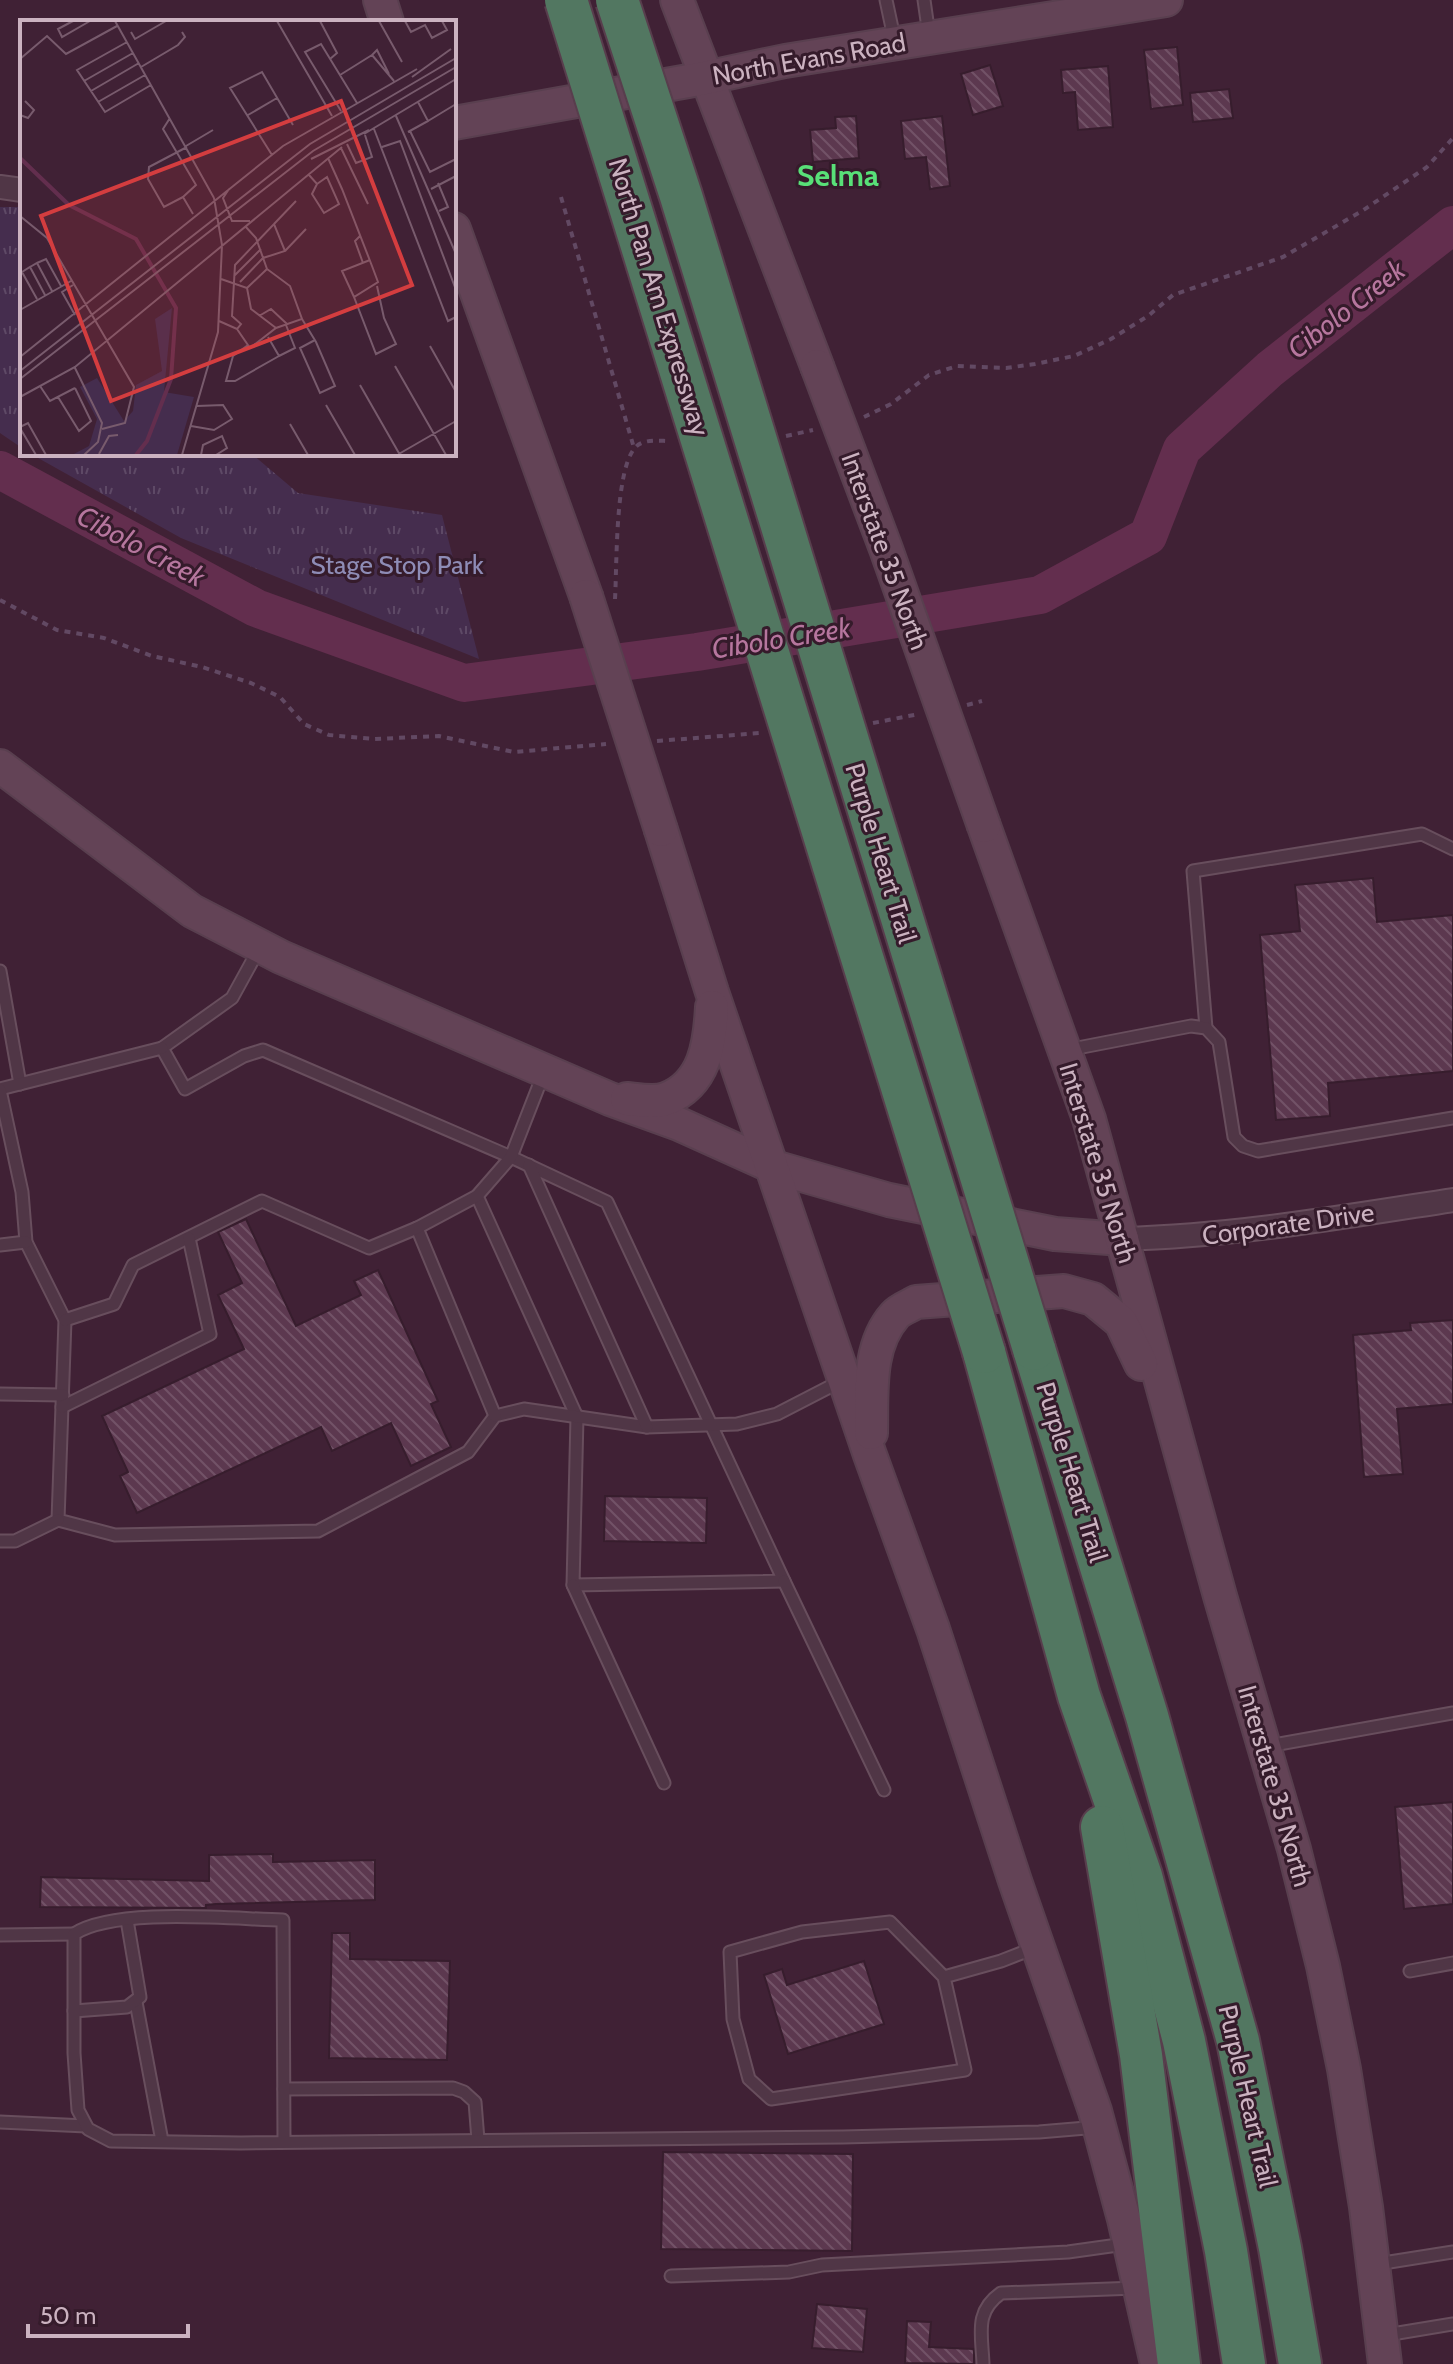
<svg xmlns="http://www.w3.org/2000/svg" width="1453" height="2364" font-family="Cabin,sans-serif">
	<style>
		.park { fill: url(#park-tufts) }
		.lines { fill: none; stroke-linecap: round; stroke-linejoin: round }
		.river { stroke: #632e4e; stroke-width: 38 }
		.building { fill: url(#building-back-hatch); stroke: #371d2d; stroke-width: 2 }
		.lane-casing { stroke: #684e5d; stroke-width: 15 }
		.street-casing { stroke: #684e5d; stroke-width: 26 }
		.secondary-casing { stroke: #593f4f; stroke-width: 36 }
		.highway-casing { stroke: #583e4d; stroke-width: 46 }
		.path { stroke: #624963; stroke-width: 4; stroke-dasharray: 6 6; stroke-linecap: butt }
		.lane { stroke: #503646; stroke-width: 11 }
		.street { stroke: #503646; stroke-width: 22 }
		.secondary { stroke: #634356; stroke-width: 32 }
		.highway { stroke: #527761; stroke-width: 42 }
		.secondary-bridge-casing { stroke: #593f4f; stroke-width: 36; stroke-linecap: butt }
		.highway-bridge-casing { stroke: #583e4d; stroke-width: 46; stroke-linecap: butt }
		.secondary-bridge { stroke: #634356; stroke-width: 32 }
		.highway-bridge { stroke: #527761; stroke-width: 42 }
		.labels { text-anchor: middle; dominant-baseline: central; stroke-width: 6; stroke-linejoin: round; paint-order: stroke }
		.street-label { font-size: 26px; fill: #cbb2c0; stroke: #351b2b }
		.park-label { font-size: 26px; fill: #8e8cb6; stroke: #351b2b }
		.water-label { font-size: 28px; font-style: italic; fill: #b6769e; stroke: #351b2b }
		.quarter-label { font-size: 30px; font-weight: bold; fill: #58e078; stroke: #351b2b }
		.inset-river { fill: none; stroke: #632e4e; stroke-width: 4 }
		.inset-road { fill: none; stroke: #785b6d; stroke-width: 2 }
		.view { fill: #d43d3f; fill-opacity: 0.15; stroke: #d43d3f; stroke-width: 4 }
		.inset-edge { fill: none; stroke: #cbb2c0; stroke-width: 4 }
	</style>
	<defs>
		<pattern id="park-tufts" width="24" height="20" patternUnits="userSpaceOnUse" patternTransform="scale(2)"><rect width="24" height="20" fill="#452d4e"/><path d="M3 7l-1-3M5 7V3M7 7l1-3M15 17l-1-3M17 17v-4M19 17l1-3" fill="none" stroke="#5e4966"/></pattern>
		<pattern id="building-back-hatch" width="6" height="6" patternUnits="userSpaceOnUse" patternTransform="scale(2)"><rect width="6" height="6" fill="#5c384f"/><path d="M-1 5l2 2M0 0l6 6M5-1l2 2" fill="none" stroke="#725267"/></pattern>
	</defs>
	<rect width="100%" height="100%" fill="#402135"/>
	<g class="park">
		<polygon points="0,207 22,207 22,448 0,433"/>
		<polygon points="31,454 252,454 298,493 442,515 479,659 181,538"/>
	</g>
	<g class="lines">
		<polyline class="river" points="0,470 256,608 464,683 697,652 1040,595 1148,536 1182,449 1270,369 1453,225"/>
	</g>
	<g class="building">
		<polygon points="1177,47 1183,105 1151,109 1144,50"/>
		<polygon points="990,65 1003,106 973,115 961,74"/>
		<polygon points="1108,66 1113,127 1078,130 1075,92 1063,93 1061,70"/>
		<polygon points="1229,89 1233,118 1193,122 1190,93"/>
		<polygon points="856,116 859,158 813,162 810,130 836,128 835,117"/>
		<polygon points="942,116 950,186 930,189 926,157 905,159 901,121"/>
		<polygon points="1373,878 1377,922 1453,915 1453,1071 1328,1083 1330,1116 1276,1120 1260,935 1300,931 1295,885"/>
		<polygon points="246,1219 296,1326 361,1295 354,1281 378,1270 438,1401 431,1404 451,1447 411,1466 391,1423 332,1451 321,1427 137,1513 120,1476 128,1472 102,1416 244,1349 218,1295 242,1283 218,1232"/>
		<polygon points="1453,1320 1453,1404 1397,1409 1403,1474 1364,1477 1353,1335 1411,1330 1410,1323"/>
		<polygon points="605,1496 707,1498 706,1543 604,1541"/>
		<polygon points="1453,1802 1453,1904 1404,1909 1395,1807"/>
		<polygon points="273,1854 273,1862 375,1860 375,1900 216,1904 206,1905 206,1908 40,1907 41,1877 209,1881 209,1855"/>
		<polygon points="332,1933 350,1933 350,1959 450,1961 447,2060 329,2058"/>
		<polygon points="864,1961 884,2024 788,2054 764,1975 782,1969 787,1985"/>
		<polygon points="663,2152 853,2154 852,2251 661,2249"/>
		<polygon points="817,2304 867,2309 863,2352 812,2348"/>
		<polygon points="907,2321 931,2322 929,2347 974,2349 974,2364 905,2363"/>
	</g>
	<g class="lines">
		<g class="lane-casing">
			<g id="lane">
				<polyline points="886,0 895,42"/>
				<polyline points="924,0 929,35"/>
				<polyline points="260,947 232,998 162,1048 185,1089 244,1056 263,1050 511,1157 607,1202 784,1581 573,1585 577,1417 477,1196"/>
				<polyline points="0,971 20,1084"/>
				<polyline points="1206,1028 1193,871 1422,834 1453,849"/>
				<polyline points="1067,1050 1191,1026 1206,1028 1219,1042 1234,1137 1243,1146 1258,1151 1453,1118"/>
				<polyline points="0,1089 162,1048"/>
				<polyline points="0,1090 22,1192 26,1242 65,1320 58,1520 115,1535 318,1531 468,1452 495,1416 524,1409 647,1427 737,1424 777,1414 841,1381"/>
				<polyline points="529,1165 647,1427"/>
				<polyline points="417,1228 495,1416"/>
				<polyline points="0,1245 26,1242"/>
				<polyline points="65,1320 114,1304 133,1265 262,1201 369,1248 417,1228 477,1196 511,1157 543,1075"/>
				<polyline points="0,1394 63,1395"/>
				<polyline points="62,1407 210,1334 189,1238"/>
				<polyline points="0,1541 15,1541 58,1520"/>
				<polyline points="784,1581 884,1790"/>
				<polyline points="573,1585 664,1783"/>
				<polyline points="1268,1746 1453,1713"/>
				<polyline points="0,1935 74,1934"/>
				<polyline points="1410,1971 1453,1963"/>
				<polyline points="944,1977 890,1922 802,1932 730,1952 733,2019 749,2079 771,2099 965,2070 944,1977 1001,1961 1037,1947"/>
				<polyline points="136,2002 162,2141"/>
				<polyline points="74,2011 127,2007 140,1997 127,1920"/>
				<polyline points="284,2089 453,2088 464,2092 475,2102 478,2140"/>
				<polyline points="0,2122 86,2126"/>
				<path d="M284 2142 283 1920C232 1919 115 1907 74 1934V2053L78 2110 88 2129 111 2141 241 2143 843 2137 1039 2132 1098 2127"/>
				<polyline points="1377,2264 1453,2252"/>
				<polyline points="671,2276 789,2272 822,2265 1068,2252 1125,2244"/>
				<polyline points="1386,2335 1453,2324"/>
				<path d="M983 2364C982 2334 974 2312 1001 2293L1136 2288"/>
			</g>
		</g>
		<g class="street-casing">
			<g id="street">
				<polyline points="0,187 22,190"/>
				<path d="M1122 1239C1234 1236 1343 1217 1453 1200"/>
			</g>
		</g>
		<g class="secondary-casing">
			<g id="secondary">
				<polyline points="380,0 387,22"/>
				<polyline points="677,0 817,366"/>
				<polyline points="454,123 705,78 785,61 1166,0"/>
				<polyline points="454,229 586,596"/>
				<polyline points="0,766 192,911 281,957 610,1099 679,1124 774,1167 889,1200 1055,1234 1122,1239"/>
				<polyline points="984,826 1089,1119 1220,1596 1294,1849 1323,1966 1344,2069 1366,2207 1385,2364"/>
				<polyline points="661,830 712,992 870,1455 933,1629 1015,1881 1095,2111 1124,2219 1157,2364"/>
				<path d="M627 1099C638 1100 655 1103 666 1099 705 1084 710 1044 712 1007"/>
				<path d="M871 1433C872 1394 867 1346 895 1315 900 1309 910 1306 916 1302L1064 1291 1093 1299 1121 1322 1141 1364"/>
			</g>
		</g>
		<g class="highway-casing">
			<g id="highway">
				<polyline points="1034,1349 1147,1716 1238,2041 1280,2248 1300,2364"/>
				<polyline points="984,1352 1079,1696 1141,1876 1184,2041 1226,2251 1244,2364"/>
				<polyline points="1102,1827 1141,2055 1179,2364"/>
			</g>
		</g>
		<g class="path">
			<polyline points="561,197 634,448"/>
			<polyline points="864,417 891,404 929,375 957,366 1006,368 1035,364 1074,356 1111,339 1148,316 1173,295 1283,257 1362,211 1427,167 1453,138"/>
			<polyline points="786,436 813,430"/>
			<path d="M615 599C617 566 615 473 634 449 642 438 658 441 670 441"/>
			<polyline points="0,600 57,630 104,638 152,656 202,667 251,683 280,697 304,724 329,735 375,739 439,736 514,752 606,744"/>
			<polyline points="967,705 982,701"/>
			<polyline points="873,723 919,714"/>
			<polyline points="657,741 760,733"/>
		</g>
		<use href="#lane" class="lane"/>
		<use href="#street" class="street"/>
		<use href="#secondary" class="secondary"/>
		<use href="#highway" class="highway"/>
		<g class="secondary-bridge-casing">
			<g id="secondary-bridge">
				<polyline points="817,366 886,549 984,826"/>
				<polyline points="586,596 661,830"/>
			</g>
		</g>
		<g class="highway-bridge-casing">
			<g id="highway-bridge">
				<polyline points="566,0 984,1352"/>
				<polyline points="617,0 681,196 1034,1349"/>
			</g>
		</g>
		<use href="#secondary-bridge" class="secondary-bridge"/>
		<use href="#highway-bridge" class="highway-bridge"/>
	</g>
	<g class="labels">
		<g class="street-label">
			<text transform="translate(809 59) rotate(-10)">North Evans Road</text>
			<text transform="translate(659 297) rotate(73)">North Pan Am Expressway</text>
			<text transform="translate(885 551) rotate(70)">Interstate 35 North</text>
			<text transform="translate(881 853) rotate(73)">Purple Heart Trail</text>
			<text transform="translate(1098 1163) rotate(73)">Interstate 35 North</text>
			<text transform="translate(1288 1224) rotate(-8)">Corporate Drive</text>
			<text transform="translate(1072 1472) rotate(73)">Purple Heart Trail</text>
			<text transform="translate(1275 1786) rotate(74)">Interstate 35 North</text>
			<text transform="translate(1248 2096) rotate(77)">Purple Heart Trail</text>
		</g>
		<g class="park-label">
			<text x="397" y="565">Stage Stop Park</text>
		</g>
		<g class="water-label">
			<text transform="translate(1346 309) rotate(-38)">Cibolo Creek</text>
			<text transform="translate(141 546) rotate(28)">Cibolo Creek</text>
			<text transform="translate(781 638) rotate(-9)">Cibolo Creek</text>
		</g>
		<g class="quarter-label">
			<text x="838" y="175">Selma</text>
		</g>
	</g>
	<g transform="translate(20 20)">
		<rect width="436" height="436" fill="#402135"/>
		<path d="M152 288 144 372 174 377 157 435H52L69 426 77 399 60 367 77 358 104 401 113 391 116 365 142 351 135 299Z" fill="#452d4e"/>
		<path class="inset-river" d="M0 138 49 185 116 219 156 288 151 359 127 421 116 435"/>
		<path class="inset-road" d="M53 1 38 9 42 17 70 1M95 1 194 178M257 1 312 96M300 1 317 33 310 39M359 1 382 42M385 1 391 12 405 5 412 18 427 10 422 1M111 12 115 19 146 1M107 22 57 50 85 92 131 65M0 39 27 16 46 34 97 6M121 47 158 25 165 17 162 12M369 54 357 30 352 35 374 61M320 55 352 35M392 57 431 29M64 61 113 33M71 71 119 43M78 82 125 55M321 91 285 32 301 24 337 83M0 95 8 98 14 90 5 81M228 95 257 78M376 96 436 234M150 98 143 109 176 165 163 177 173 194M408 101 436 84M354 109 428 301 436 297M390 111 410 152 436 139M388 112 408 101 398 82M344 114 436 59M327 124 336 143 352 137 345 115M166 126 193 110M362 127 380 121 436 270M321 128 348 184M252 135 210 68 242 52 273 105M308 138 322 169 352 246 358 262 334 277 322 251 350 240M291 139 349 110M289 155 297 164 307 157 319 184 304 193 292 174 297 164M418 163 428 187 419 191M209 169 203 178 212 201H230M411 169 436 156M163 177 144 187 128 159 129 147 167 127M0 196 27 218 114 367 105 403 82 409M254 204 276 181M340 216 335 221 343 243M265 231 286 209M17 243 26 239 41 266M10 247 17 243 32 271M214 256 241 229M201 259 227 268 231 289 256 308M53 265 42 272 55 295M227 268 247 249M334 277 356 334 376 324 364 298 357 266M17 279 2 252 10 247 25 275M0 290 51 261M239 296 251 289 267 304M282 299 296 322 315 366 300 373 280 328 295 320M199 301 217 309 221 304 212 296 215 245 254 204 265 231 243 238 220 262M217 309 230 328 256 308 282 299 270 266 247 249 236 218 225 206M228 325 213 336 206 361H215L259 336 248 317M410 326 436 372M259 336 275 328 266 305M0 337 263 126 397 49M375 346 426 435M55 348 82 403 78 422 64 435M0 351 290 124 436 38M0 359 293 131 436 47M340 365 380 435M20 366 30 381 55 368M0 377 55 347 322 127M38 377 59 411 71 401 55 368M306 385 335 435M270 404 288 435M171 406 194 410 212 399 203 385 177 386M0 407 8 403 26 435M0 408 16 435M79 434 89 416 98 415M162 435 198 312 202 225 194 178M181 435 183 425 202 416 207 428 196 435M377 435 436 401"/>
		<path class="view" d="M321 81 392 265 91 381 21 196Z"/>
		<rect width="436" height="436" class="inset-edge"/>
	</g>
	<path d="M28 2324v12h160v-12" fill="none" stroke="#cbb2c0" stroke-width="4"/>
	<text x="40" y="2324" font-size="24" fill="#cbb2c0" stroke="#351b2b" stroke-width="6" paint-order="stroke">50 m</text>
</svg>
